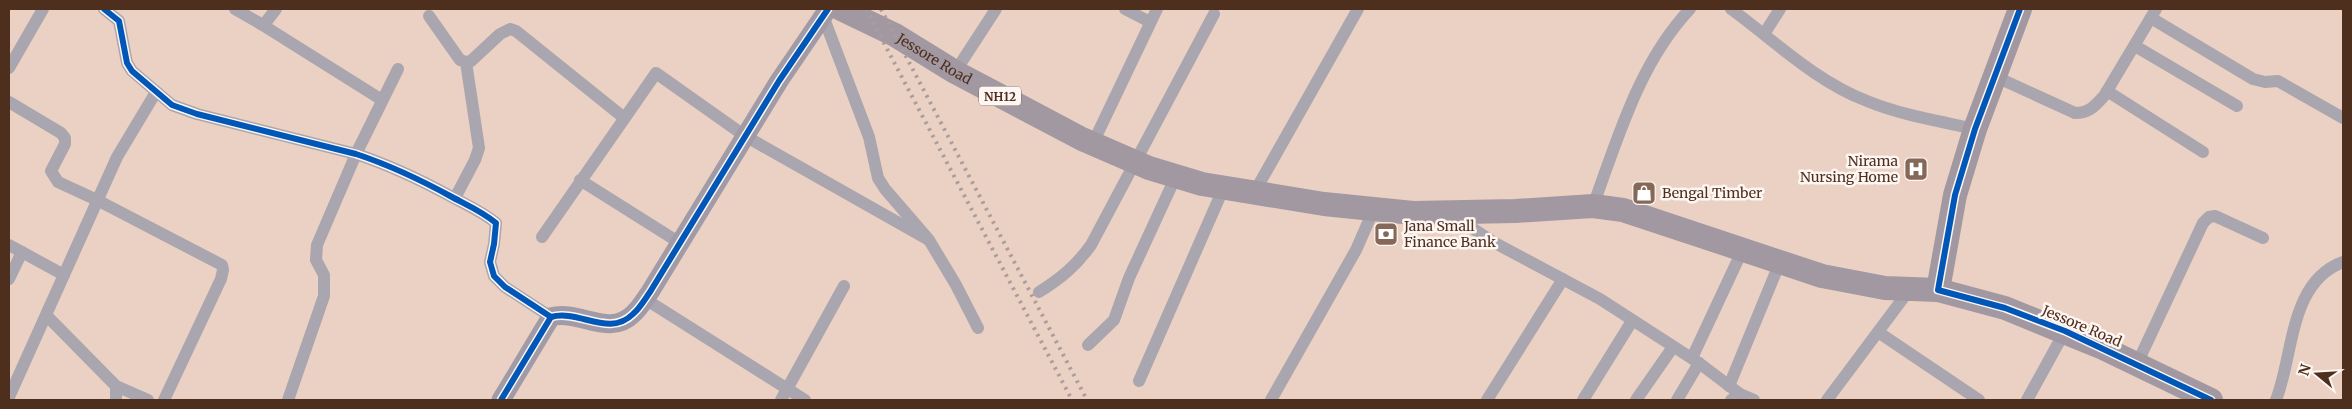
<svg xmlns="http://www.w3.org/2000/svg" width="2352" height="409" font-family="Merriweather,serif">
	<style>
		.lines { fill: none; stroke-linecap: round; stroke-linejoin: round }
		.street { stroke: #aaa6af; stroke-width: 12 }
		.secondary { stroke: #a19ba8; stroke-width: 19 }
		.highway { stroke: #a198a2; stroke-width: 24 }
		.rail { stroke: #aa9d9b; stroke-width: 4; stroke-dasharray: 2.5 5; stroke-linecap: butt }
		.cycleway-casing { stroke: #fef6f2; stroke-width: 9 }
		.cycleway { stroke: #0057b8; stroke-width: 6 }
		.labels { text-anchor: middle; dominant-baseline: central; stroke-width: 5; stroke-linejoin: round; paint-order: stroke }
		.shield { fill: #fef6f2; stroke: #836b5e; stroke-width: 1 }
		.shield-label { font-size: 12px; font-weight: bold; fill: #4e2f1e }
		.street-label { font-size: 14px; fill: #4e2f1e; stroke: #fef6f2 }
		.poi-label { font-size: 14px; fill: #4e2f1e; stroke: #fef6f2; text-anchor: start }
	</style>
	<rect width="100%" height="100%" fill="#ebd1c3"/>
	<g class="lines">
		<g class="street">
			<path d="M104 9 119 21 127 63 132 71 172 105 197 114 356 154C389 165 421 180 452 197 467 205 483 212 496 223L494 244 490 262 494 276 505 287 551 317"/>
			<polyline points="235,9 261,24 266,22 276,9"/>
			<polyline points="1125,9 1150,22"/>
			<path d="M1731 9C1775 41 1815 81 1867 101 1901 115 1939 121 1975 129"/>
			<polyline points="429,16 460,60 466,62 471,61 500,34 510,29 516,31 623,117"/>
			<polyline points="823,16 869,137 878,178 885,189 929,240 956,285 978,328"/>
			<polyline points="2151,18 2253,79 2265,82 2278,81 2343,118"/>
			<polyline points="261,24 382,100"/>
			<polyline points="1764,34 1780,9"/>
			<polyline points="2135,46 2237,106"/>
			<polyline points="9,68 43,9"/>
			<polyline points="955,72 996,9"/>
			<path d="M1994 76 2075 113C2089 113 2095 106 2104 96L2156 9"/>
			<polyline points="2107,91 2203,152"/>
			<polyline points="9,102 61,133 65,138 65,144 51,171 58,182 97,200 222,265 223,270 221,279 164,400"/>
			<polyline points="1093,143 1157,9"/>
			<polyline points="580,180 680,243"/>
			<polyline points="1254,193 1358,9"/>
			<polyline points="455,198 475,160 479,148 466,62"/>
			<path d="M1593 206C1618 138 1639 63 1690 9"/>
			<polyline points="1452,215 1495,243 1600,299 1699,363 1740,394"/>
			<polyline points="542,237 656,73 745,136 929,240"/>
			<polyline points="9,245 64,275"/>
			<polyline points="9,279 22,252"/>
			<path d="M1039 292C1060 279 1076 266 1091 245L1214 14"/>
			<polyline points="645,299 805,400"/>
			<polyline points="47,316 116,386 116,400"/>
			<polyline points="1878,332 1979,400"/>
			<polyline points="1088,345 1114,320 1129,278 1176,176"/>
			<polyline points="1692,358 1743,249"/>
			<polyline points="2137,364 2203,223 2209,217 2215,216 2263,238"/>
			<polyline points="1139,381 1224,187"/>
			<polyline points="116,386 148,400"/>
			<polyline points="1729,386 1780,262"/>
			<polyline points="9,397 117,157 156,92"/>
			<polyline points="288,400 324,296 324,275 316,260 317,245 356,154 398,69"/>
			<polyline points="781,400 844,286"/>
			<polyline points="1271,400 1356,250 1374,209"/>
			<polyline points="1487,400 1563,279"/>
			<polyline points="1583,400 1632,321"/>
			<polyline points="1636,400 1673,347"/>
			<polyline points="1677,400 1699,363"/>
			<polyline points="1731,400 1740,394 1754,400"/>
			<polyline points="1827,400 1910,289"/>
			<polyline points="2027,400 2065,331"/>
			<path d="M2276 400C2294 354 2289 282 2343 262"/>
		</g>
		<path class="secondary" d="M501 400 551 317C579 309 609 338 633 314 640 308 645 299 650 292L779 81 828 9"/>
		<g class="highway">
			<path id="s1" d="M841 9 895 35 955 72 1082 139 1149 168 1202 184 1324 204 1413 213 1515 211 1593 206 1623 210 1822 276 1885 288 1938 290 2005 308 2103 348 2211 400"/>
			<polyline points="1938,290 1955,195 1975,129 2020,9"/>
		</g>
		<g class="rail">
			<polyline points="866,9 1072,400"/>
			<polyline points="881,9 1087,400"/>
		</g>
		<g class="cycleway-casing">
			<g id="cycleway">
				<path d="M104 9 119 21 127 63 132 71 172 105 197 114 356 154C389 165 421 180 452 197 467 205 483 212 496 223L494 244 490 262 494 276 505 287 551 317"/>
				<polyline points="2020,9 1975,129 1955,195 1938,290 2005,308 2065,331 2211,400"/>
				<path d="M501 400 551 317C579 309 609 338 633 314 640 308 645 299 650 292L779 81 828 9"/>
			</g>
		</g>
		<use href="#cycleway" class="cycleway"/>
	</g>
	<defs>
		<g id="hospital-square" transform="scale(1.25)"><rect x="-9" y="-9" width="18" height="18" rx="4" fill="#856858" stroke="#fef6f2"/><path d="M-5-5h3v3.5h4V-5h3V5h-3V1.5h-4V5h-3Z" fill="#fff"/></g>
		<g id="shop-square" transform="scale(1.25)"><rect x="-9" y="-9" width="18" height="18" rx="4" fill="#856858" stroke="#fef6f2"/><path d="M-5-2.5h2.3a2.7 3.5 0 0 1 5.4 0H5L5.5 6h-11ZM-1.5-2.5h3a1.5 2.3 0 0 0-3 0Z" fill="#fff"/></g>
		<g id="bank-square" transform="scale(1.25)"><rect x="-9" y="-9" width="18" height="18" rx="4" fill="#856858" stroke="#fef6f2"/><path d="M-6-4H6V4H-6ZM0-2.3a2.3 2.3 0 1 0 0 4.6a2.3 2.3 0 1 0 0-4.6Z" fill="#fff"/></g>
	</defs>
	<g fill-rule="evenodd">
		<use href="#hospital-square" x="1916" y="169"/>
		<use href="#shop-square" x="1644" y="193"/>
		<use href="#bank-square" x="1386" y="234"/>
	</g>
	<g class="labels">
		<rect class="shield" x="979" y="86.5" width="42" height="19" rx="4"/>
		<g class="shield-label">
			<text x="1000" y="96">NH12</text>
		</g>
		<g class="street-label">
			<text stroke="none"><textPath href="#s1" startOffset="106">Jessore Road</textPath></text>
			<text transform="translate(2082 326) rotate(23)">Jessore Road</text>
		</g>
		<g class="poi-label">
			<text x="1898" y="161" text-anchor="end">Nirama<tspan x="1898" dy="16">Nursing Home</tspan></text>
			<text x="1662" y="193">Bengal Timber</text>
			<text x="1404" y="226">Jana Small<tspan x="1404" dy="16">Finance Bank</tspan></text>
		</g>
	</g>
	<rect width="2352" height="409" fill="none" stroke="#4e2f1e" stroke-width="20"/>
	<g transform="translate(2317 374) rotate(288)" stroke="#fef6f2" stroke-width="4" paint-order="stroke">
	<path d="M0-4L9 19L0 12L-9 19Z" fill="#4e2f1e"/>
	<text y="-8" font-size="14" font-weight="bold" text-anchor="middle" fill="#4e2f1e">N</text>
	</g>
</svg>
